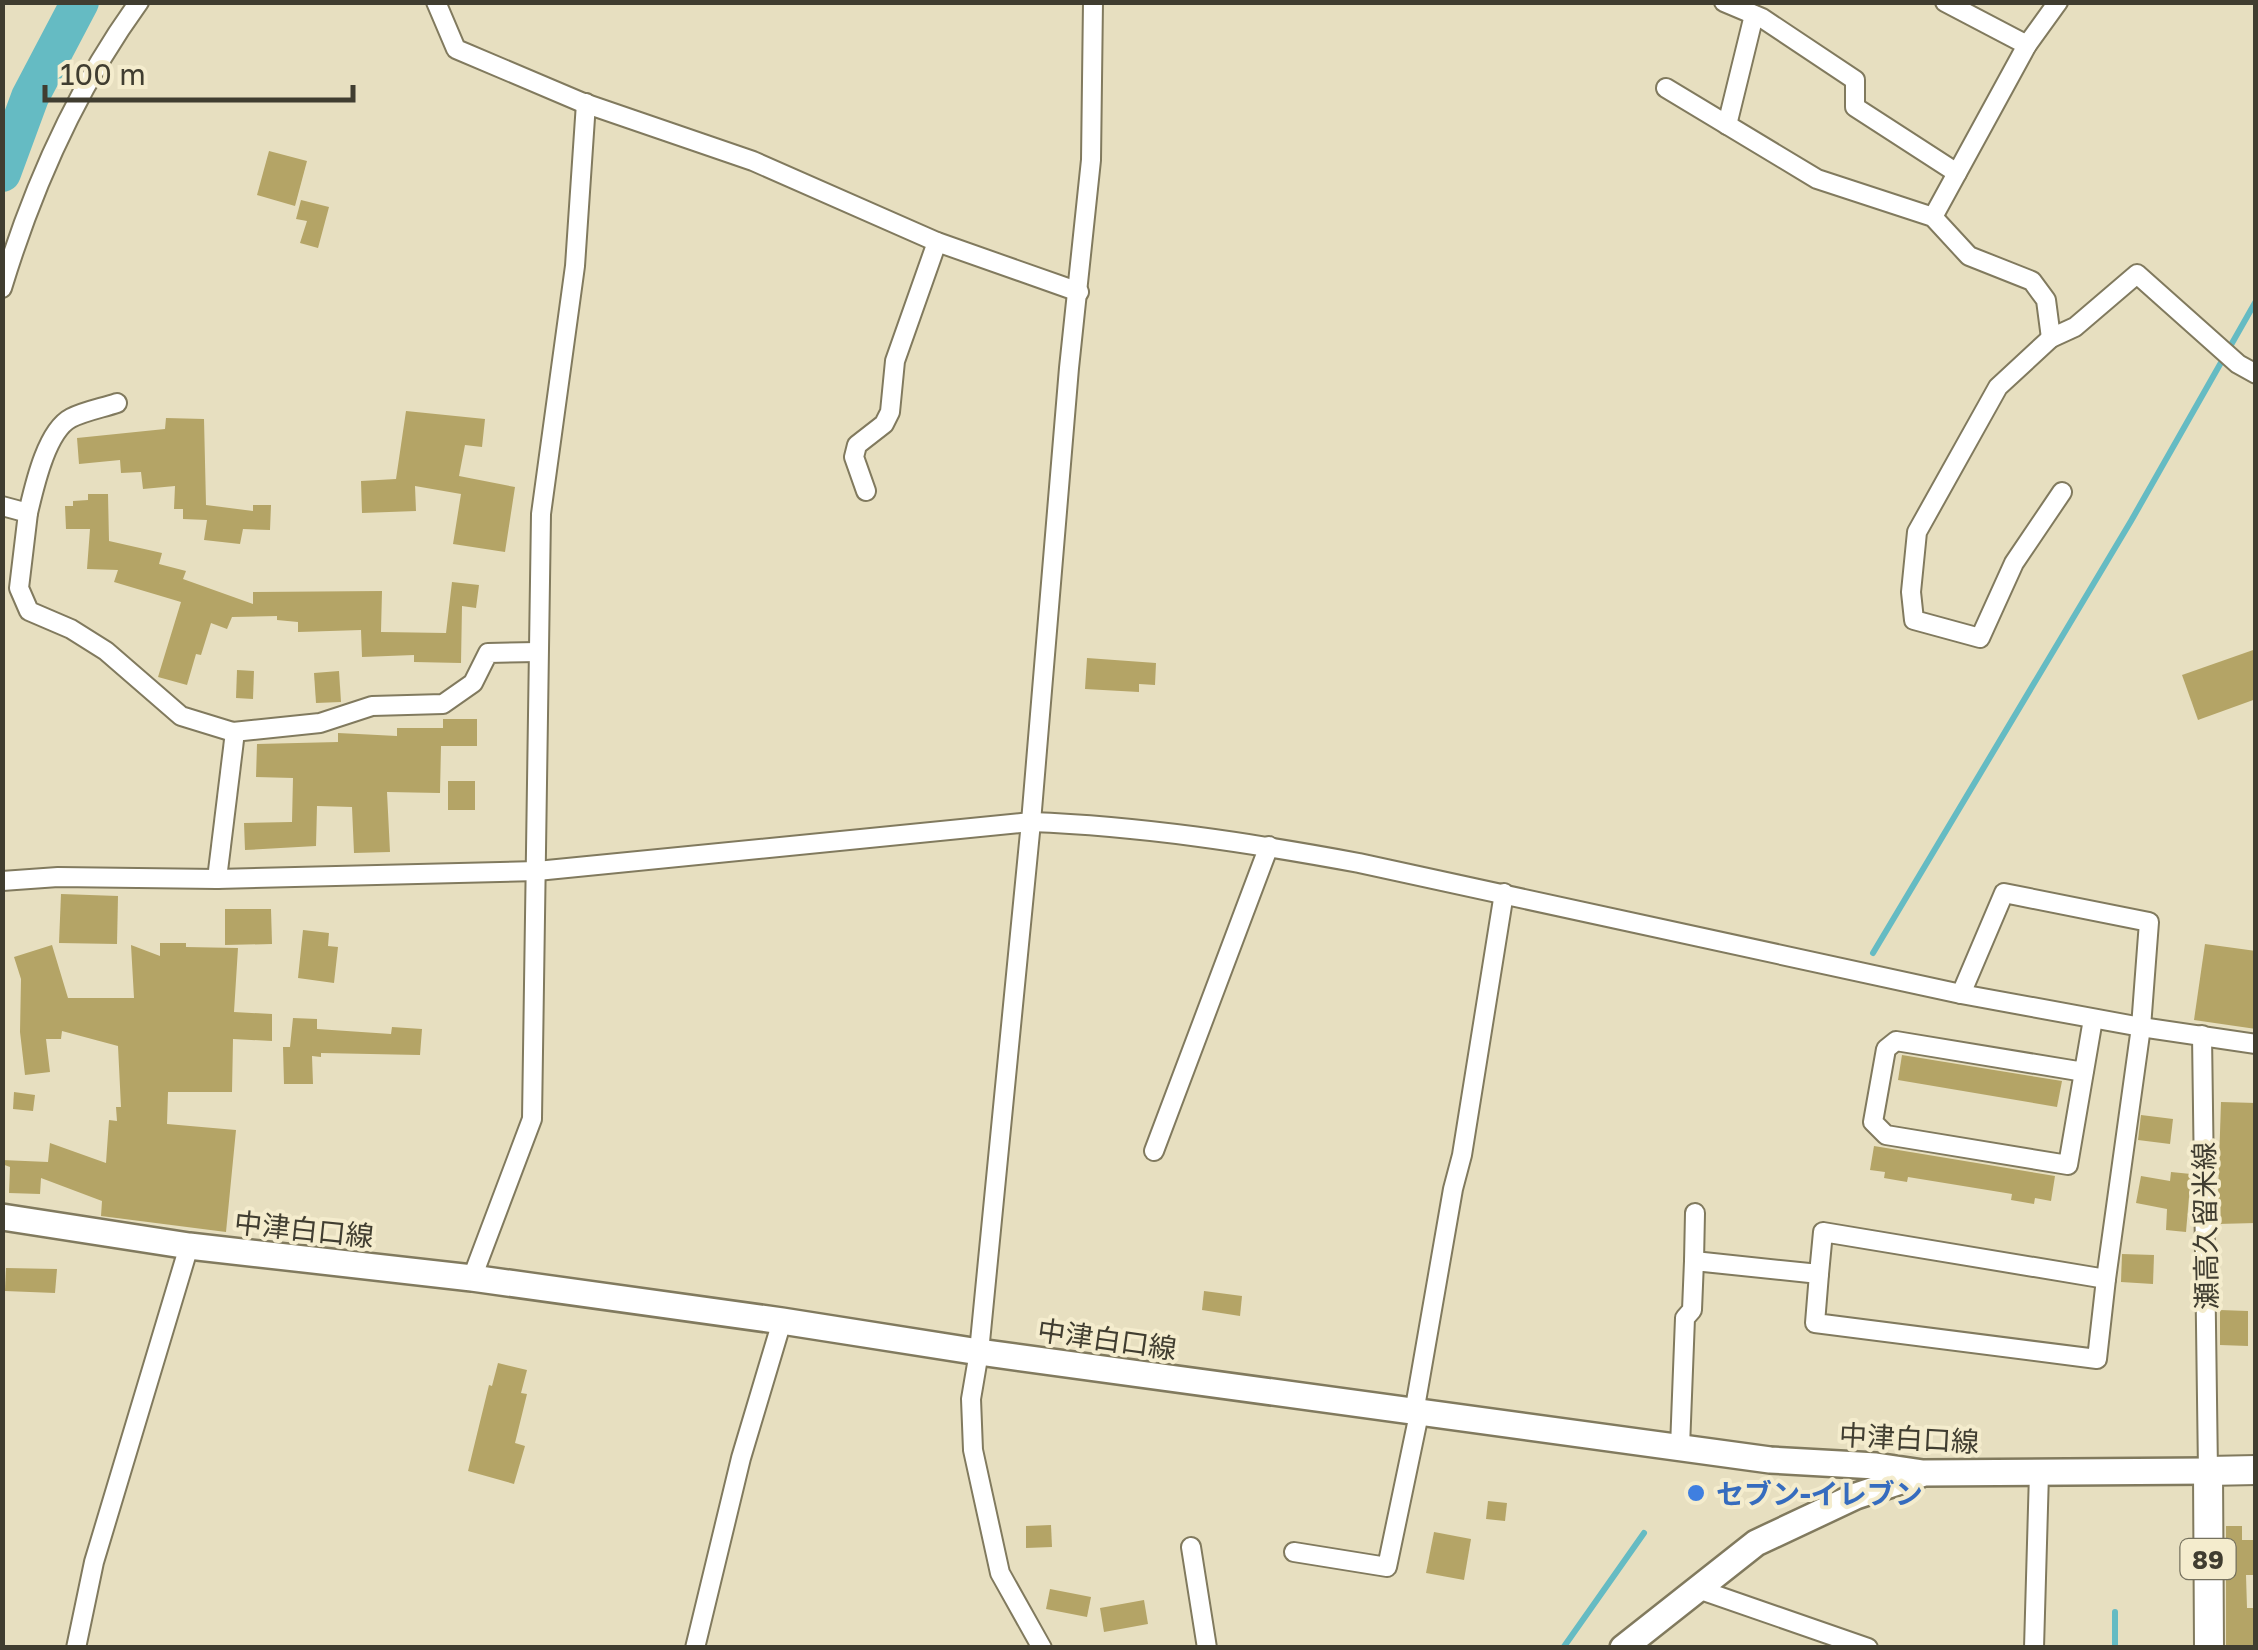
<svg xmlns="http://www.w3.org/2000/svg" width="2258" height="1650" font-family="'Golos Text','Noto Sans JP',sans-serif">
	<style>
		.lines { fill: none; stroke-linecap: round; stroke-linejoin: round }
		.stream { stroke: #65bbc3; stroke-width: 6 }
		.river { stroke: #65bbc3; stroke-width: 38 }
		.building { fill: #b4a466 }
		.minor-casing { stroke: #817a5e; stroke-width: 22 }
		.secondary-casing { stroke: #817a5e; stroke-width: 30 }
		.primary-casing { stroke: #817a5e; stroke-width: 32 }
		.minor { stroke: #fff; stroke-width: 18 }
		.secondary { stroke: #fff; stroke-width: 25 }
		.primary { stroke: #fff; stroke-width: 28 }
		.shop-dot { fill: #3f7fe0; stroke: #f4eccd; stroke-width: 4 }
		.labels { text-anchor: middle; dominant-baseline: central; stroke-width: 8; stroke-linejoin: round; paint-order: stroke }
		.shield { fill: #f4eccd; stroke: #76725f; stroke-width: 2.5 }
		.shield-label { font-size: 25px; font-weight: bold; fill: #403d30 }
		.street-label { font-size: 28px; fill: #403d30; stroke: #f4eccd }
		.shop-label { font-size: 28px; font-weight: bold; fill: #366cbe; stroke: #f4eccd; text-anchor: start }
	</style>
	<rect width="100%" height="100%" fill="#e7dfc0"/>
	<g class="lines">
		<g class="stream">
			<polyline points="1873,953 2131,521 2256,301"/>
			<polyline points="1563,1648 1644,1533"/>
			<polyline points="2115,1648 2115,1612"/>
		</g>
		<polyline class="river" points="2,173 30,97 80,2"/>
	</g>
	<g class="building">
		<polygon points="269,151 307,161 295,206 257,195"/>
		<polygon points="301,200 329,207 318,248 300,243 307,221 296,219"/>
		<polygon points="406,411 485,419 482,447 465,445 459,476 515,487 505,552 453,544 461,494 415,486 416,511 362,513 361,481 396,479"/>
		<polygon points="166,418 204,419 206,505 253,511 253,505 271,505 270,530 243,529 240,544 204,540 207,520 183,519 183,509 174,509 175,486 143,489 141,472 121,473 120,460 79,464 77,438 165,429"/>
		<polygon points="88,494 108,494 109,541 162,553 159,564 186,571 183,579 253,604 253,592 382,591 381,632 446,633 452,582 479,585 476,608 462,606 461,663 414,662 414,655 362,657 361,630 298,632 298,622 277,620 277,616 232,617 227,629 211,623 201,655 196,654 187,685 158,677 181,602 114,582 118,570 87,569 90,529 66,529 65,506 73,506 73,501 88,500"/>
		<polygon points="2256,649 2256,699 2198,720 2182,675"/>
		<polygon points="1087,658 1156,663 1155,685 1139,684 1139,692 1085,689"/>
		<polygon points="237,670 254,671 253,699 236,698"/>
		<polygon points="339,671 341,702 316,703 314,673"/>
		<polygon points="443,719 477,719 477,746 441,746 440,793 387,792 390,852 354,853 352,807 317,806 316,846 245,850 244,823 292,822 293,778 256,777 257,744 338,742 338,733 397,736 397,728 443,728"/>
		<rect x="448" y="781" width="27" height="29"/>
		<polygon points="61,894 118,896 117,944 59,943"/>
		<polygon points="225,909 271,909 272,944 225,945"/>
		<polygon points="303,930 329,933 328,946 338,947 334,983 298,978"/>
		<polygon points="160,943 186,943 186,947 238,948 234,1012 272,1014 272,1041 233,1039 232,1092 168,1092 167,1124 236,1130 226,1232 101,1216 102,1201 41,1178 40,1194 9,1193 10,1167 2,1164 2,1160 48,1162 50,1143 106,1163 109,1120 117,1121 116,1107 121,1107 118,1046 62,1031 61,1039 46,1039 50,1072 25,1075 20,1032 21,979 14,957 52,945 68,998 134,998 131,945 160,956"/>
		<polygon points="2205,944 2256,951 2256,1029 2194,1020"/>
		<polygon points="293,1018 317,1019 317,1029 391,1034 392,1027 422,1029 420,1055 321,1053 321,1057 312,1056 313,1084 284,1084 283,1047 290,1047"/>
		<polygon points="1902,1055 2062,1081 2057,1107 1898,1080"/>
		<polygon points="14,1092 35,1095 33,1111 13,1109"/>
		<polygon points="2221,1102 2256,1103 2256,1223 2217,1224"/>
		<polygon points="2141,1115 2173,1119 2170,1144 2138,1140"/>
		<polygon points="1874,1146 2055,1176 2051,1201 2035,1198 2034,1204 2011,1200 2012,1194 1908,1177 1907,1182 1884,1178 1885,1172 1870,1170"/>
		<polygon points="2171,1172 2191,1174 2186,1232 2166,1230 2167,1209 2136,1203 2141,1176 2170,1181"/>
		<polygon points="2122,1254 2154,1255 2153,1284 2121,1282"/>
		<polygon points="6,1268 57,1269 55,1293 5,1291"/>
		<polygon points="1204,1291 1242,1296 1240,1316 1202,1310"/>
		<polygon points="2220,1310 2248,1311 2248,1346 2220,1345"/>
		<polygon points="498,1363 527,1370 521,1393 527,1394 515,1443 525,1446 514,1484 468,1471 489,1385 492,1386"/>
		<polygon points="1488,1501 1507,1503 1505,1521 1486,1519"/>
		<polygon points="1051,1525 1052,1547 1026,1548 1026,1526"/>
		<polygon points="2226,1526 2242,1526 2242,1540 2256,1540 2256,1575 2246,1575 2247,1608 2256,1608 2255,1648 2226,1648"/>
		<polygon points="1434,1532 1471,1539 1464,1580 1426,1573"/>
		<polygon points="1050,1589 1091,1597 1087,1617 1046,1609"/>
		<polygon points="1144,1600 1148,1624 1104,1632 1100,1608"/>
	</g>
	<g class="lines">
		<g class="minor-casing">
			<g id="minor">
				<polyline points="436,2 456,49 581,102 753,161 937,242 1079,292"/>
				<polyline points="1724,2 1762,18 1855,80 1855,107 1957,173"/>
				<polyline points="1945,2 2027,45"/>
				<polyline points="1666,88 1817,179 1933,217 1969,256 2032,281 2046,300 2051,338 2075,327 2137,274 2238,364 2256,374"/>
				<polyline points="1727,125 1754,15"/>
				<polyline points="1933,217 2027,45 2058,2"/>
				<path d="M2 288C33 186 76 89 139 2"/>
				<polyline points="2051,338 1998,387 1917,532 1911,592 1914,620 1980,638 2014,563 2062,492"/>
				<polyline points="866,491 854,457 857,445 884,424 890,412 895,361 937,242"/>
				<polyline points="2,506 28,513 19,588 29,611 71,629 106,651 181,716 233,732 320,723 372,706 443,704 473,683 488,653 538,652"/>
				<path d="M28 513C34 488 46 431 71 418 85 411 102 408 117 403"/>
				<polyline points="217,879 235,732"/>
				<path d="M2 881 58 877 217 879 537 871 1031 822C1141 826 1251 843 1359 863L1961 994 2141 1027 2256 1044"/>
				<polyline points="2202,1035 2208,1471"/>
				<polyline points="2084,1072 1896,1041 1886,1049 1873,1122 1886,1135 2068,1165 2093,1019"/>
				<polyline points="1154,1151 1269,846"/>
				<polyline points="1694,1261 1695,1213"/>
				<polyline points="1819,1274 1815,1323 2097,1359 2106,1279"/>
				<polyline points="472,1278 532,1119 541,514 575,266 586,103"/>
				<polyline points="1414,1413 1453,1189 1462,1155 1504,893"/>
				<polyline points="1680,1447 1685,1318 1692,1310 1694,1261 1819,1274 1823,1232 2106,1279 2141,1027 2149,922 2004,893 1961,994"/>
				<polyline points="1191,1547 1207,1648"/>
				<polyline points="1294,1552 1387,1567 1419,1414"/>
				<polyline points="1698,1589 1868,1648"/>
				<polyline points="76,1648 94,1562 189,1246"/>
				<polyline points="695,1648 741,1458 782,1321"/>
				<polyline points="1042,1648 1000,1573 973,1450 971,1399 979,1352 1031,822 1069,368 1091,160 1093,2"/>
				<polyline points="2034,1648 2039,1473"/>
			</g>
		</g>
		<g class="secondary-casing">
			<g id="secondary">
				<polyline points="2,1217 189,1246 472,1278 782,1321 979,1352 1770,1460 1876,1466 1923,1473 2208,1471"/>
				<polyline points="1623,1648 1756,1543 1856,1496 1919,1475"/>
			</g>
		</g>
		<g class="primary-casing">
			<polyline id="primary" points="2209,1648 2208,1471 2256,1470"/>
		</g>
		<use href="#minor" class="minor"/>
		<use href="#secondary" class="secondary"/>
		<use href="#primary" class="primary"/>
	</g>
	<circle class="shop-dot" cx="1696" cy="1493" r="10"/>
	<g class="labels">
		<rect class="shield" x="2180.5" y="1539" width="55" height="40" rx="8"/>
		<g class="shield-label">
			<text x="2208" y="1559">89</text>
		</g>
		<g class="street-label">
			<text transform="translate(2205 1226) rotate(-91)">瀬高久留米線</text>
			<text transform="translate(304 1229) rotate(6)">中津白口線</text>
			<text transform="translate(1107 1339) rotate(8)">中津白口線</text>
			<text transform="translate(1909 1438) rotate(3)">中津白口線</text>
		</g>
		<g class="shop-label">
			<text x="1716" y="1493">セブン-イレブン</text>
		</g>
	</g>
	<rect width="2258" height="1650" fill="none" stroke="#403d30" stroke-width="10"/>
	<path d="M45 85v15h308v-15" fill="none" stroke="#403d30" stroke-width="5"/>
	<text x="60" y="85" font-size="30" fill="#403d30" stroke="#f4eccd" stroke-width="8" paint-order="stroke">100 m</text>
</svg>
